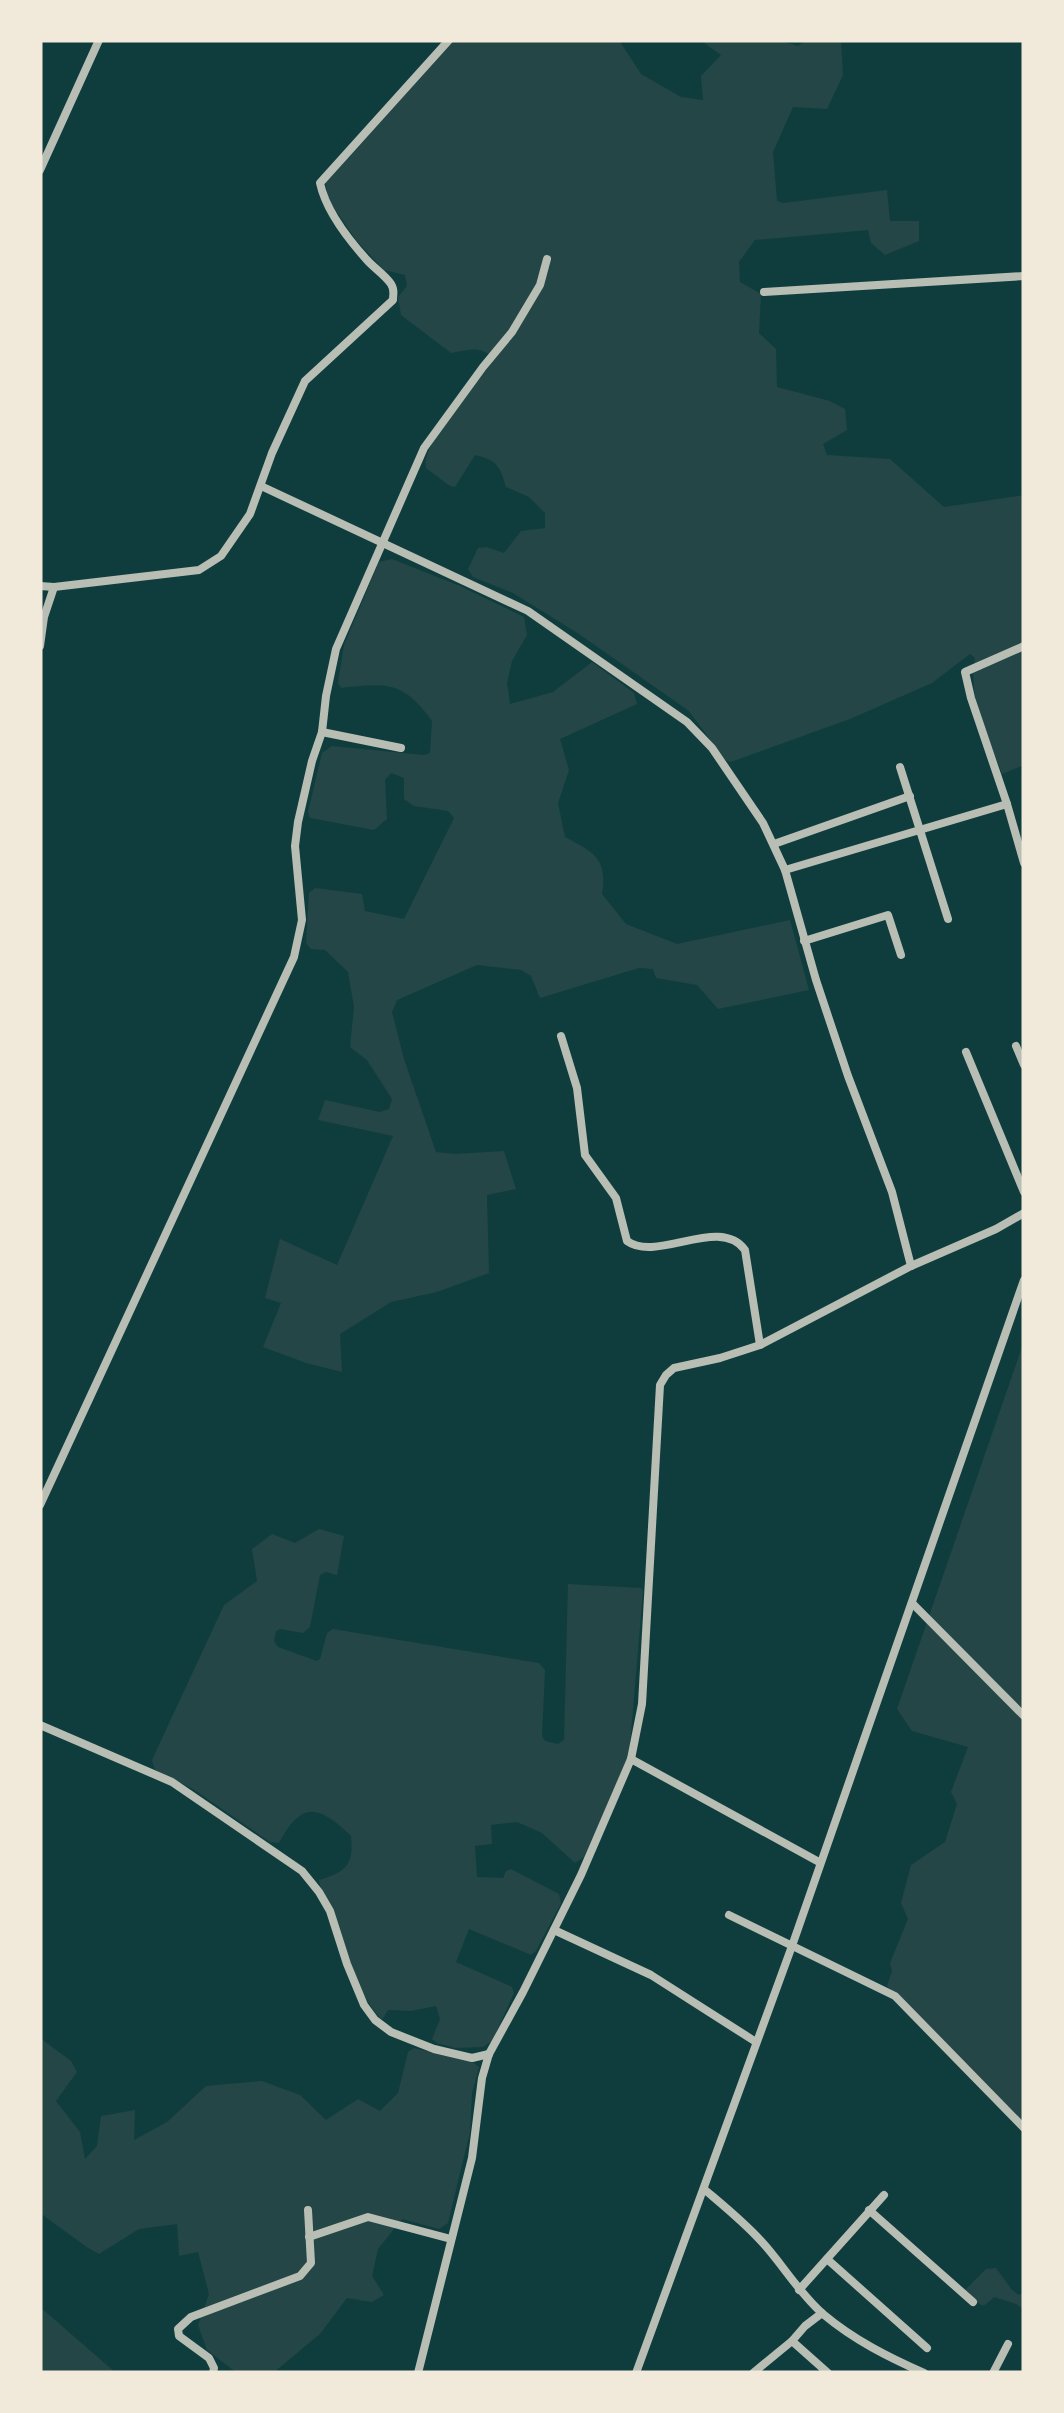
<svg xmlns="http://www.w3.org/2000/svg" width="1064" height="2413" font-family="'DM Sans',sans-serif">
	<style>
		.green { fill: #244646 }
		.lines { fill: none; stroke-linecap: round; stroke-linejoin: round }
		.minor { stroke: #b8beb3; stroke-width: 8 }
	</style>
	<rect width="100%" height="100%" fill="#0f3d3e"/>
	<g class="green">
		<path d="M453 40H619L641 74 681 97 703 100 701 76 721 55 700 40H778L798 46 806 40H841L843 75 827 109 793 107 773 152 777 201 783 203 887 190 890 221H919V241L885 255 871 243 868 230 755 240 739 262 740 282 761 294 759 333 776 349 777 387 830 401 845 409 847 430 823 444 827 455 890 459 944 507 1024 495V765L1002 774C989 737 967 698 975 658L970 654 932 683 850 719 731 762 725 760 689 711 579 634 513 593 473 577 468 569 478 548 486 547 504 553 521 531 545 528V513L529 497 506 487C500 466 497 460 475 455L455 487 450 486 426 468C421 442 479 381 494 359 480 345 470 350 451 353L401 315 398 297 407 286 405 275 384 270 356 240 328 199 325 179Z"/>
		<path d="M392 559 460 586 524 617 527 635 512 661 507 683 510 704 553 692 592 662 634 693 637 704 560 739 569 770 558 803 565 837C593 852 608 858 602 894L626 924 677 944 790 920 809 990 718 1009 697 985 656 978 653 969 639 968 540 998 531 976 521 970 477 965 397 1000 392 1012 404 1059 436 1152 455 1154 504 1151 516 1189 487 1195 489 1273 437 1292 391 1302 340 1334 342 1372 306 1363 263 1347 281 1303 265 1298 280 1239 337 1265 393 1136 318 1120 325 1100 380 1112 389 1109 392 1099 367 1060 350 1047 354 1007 348 972 325 950 311 949 306 943 309 893 315 888 362 894 365 911 404 919 454 818 448 811 414 806 404 799V778L391 773 385 780 387 819 374 830 310 818 308 812 322 753 332 746 424 755 430 753 432 721C403 681 387 683 341 688L338 683 344 645 379 562Z"/>
		<polygon points="1024,1341 1024,2122 887,1986 892,1971 890,1963 908,1919 901,1903 911,1865 945,1842 957,1804 951,1792 968,1747 912,1731 897,1709"/>
		<path d="M319 1529 344 1536 337 1575 326 1572 320 1575 310 1627 303 1633 280 1629 276 1631 274 1641 278 1647 317 1661 320 1659 327 1633 333 1629 539 1663 545 1670 542 1736 545 1741 558 1744 564 1740 568 1584 641 1588 643 1591 629 1757 584 1857 575 1863 542 1833 517 1822 491 1825 492 1844 475 1846 477 1877 503 1878 506 1871 511 1869 559 1894 561 1903 536 1951 531 1955 469 1929 456 1962 512 1987 514 1993 492 2041 483 2047 455 2048 437 2043 432 2039 440 2019 436 2006 411 2011 388 2010 382 2020C362 1999 351 1967 342 1940 338 1930 337 1919 333 1909 328 1898 320 1891 319 1880 346 1872 354 1865 351 1836 319 1805 302 1800 279 1843L270 1842 193 1789 155 1770 152 1760 224 1605 257 1581 252 1549 272 1534 295 1543Z"/>
		<polygon points="40,2038 71,2061 77,2072 56,2101 80,2132 85,2159 97,2146 101,2116 135,2110 134,2140 167,2122 206,2086 262,2081 300,2095 326,2120 358,2099 380,2111 398,2093 408,2052 414,2048 474,2063 479,2067 472,2093 470,2132 448,2223 439,2229 402,2219 378,2249 372,2276 384,2295 372,2302 347,2298 320,2334 273,2373 237,2373 207,2350 198,2325 209,2294 198,2252 179,2256 177,2224 139,2229 99,2254 88,2248 40,2213"/>
		<polygon points="996,2268 1012,2290 1019,2295 1024,2292 1024,2310 1016,2304 994,2297 985,2305 981,2305 966,2292 965,2290 986,2269"/>
		<polygon points="40,2307 116,2373 40,2373"/>
	</g>
	<g class="lines">
		<g class="minor">
			<polyline points="40,170 99,40"/>
			<polyline points="764,292 1024,276"/>
			<polyline points="261,486 528,611 687,722 712,748 763,823 785,870 816,980 848,1076 892,1192 911,1266"/>
			<path d="M40 586 54 587 199 570 221 556 250 514 272 453 305 381 393 300C393 293 395 290 391 284 385 275 374 268 367 260 348 239 326 211 320 183L449 40"/>
			<polyline points="40,646 44,617 54,587"/>
			<polyline points="1024,646 965,672 971,698 1007,804 1024,863"/>
			<polyline points="322,732 401,748"/>
			<polyline points="900,767 948,919"/>
			<polyline points="774,844 910,796"/>
			<polyline points="785,870 1007,804"/>
			<polyline points="804,941 888,915 901,955"/>
			<path d="M561 1036 577 1088 585 1155 616 1198 627 1241C657 1263 720 1215 745 1250L760 1345"/>
			<polyline points="1016,1046 1024,1065"/>
			<polyline points="966,1052 1024,1192"/>
			<polyline points="40,1505 294,957 302,920 295,846 298,822 312,761 322,732 326,696 336,649 424,448 483,367 512,332 540,285 547,259"/>
			<polyline points="912,1603 1024,1716"/>
			<polyline points="40,1725 172,1782 302,1871 319,1892 330,1911 347,1964 364,2005 375,2020 391,2032 434,2049 472,2058 489,2054"/>
			<polyline points="631,1759 819,1862"/>
			<polyline points="729,1915 895,1996 1024,2128"/>
			<polyline points="554,1930 651,1975 756,2042"/>
			<path d="M704 2189C724 2206 744 2222 762 2242 783 2265 799 2293 823 2314 854 2340 888 2357 924 2373"/>
			<polyline points="869,2210 973,2302"/>
			<polyline points="309,2237 368,2217 451,2239"/>
			<polyline points="827,2259 927,2348"/>
			<polyline points="799,2290 884,2195"/>
			<polyline points="822,2313 805,2326 792,2341 828,2373"/>
			<polyline points="213,2373 214,2368 209,2358 179,2336 178,2329 191,2317 300,2276 311,2263 308,2210"/>
			<polyline points="418,2373 472,2158 482,2078 489,2054 523,1992 581,1875 631,1759 642,1704 660,1385 666,1375 674,1368 720,1358 760,1345 911,1266 996,1229 1024,1213"/>
			<polyline points="636,2373 792,1946 1024,1280"/>
			<polyline points="753,2373 792,2341"/>
			<polyline points="993,2373 1008,2344"/>
		</g>
	</g>
	<rect width="1064" height="2413" fill="none" stroke="#f1e9da" stroke-width="85"/>
</svg>
